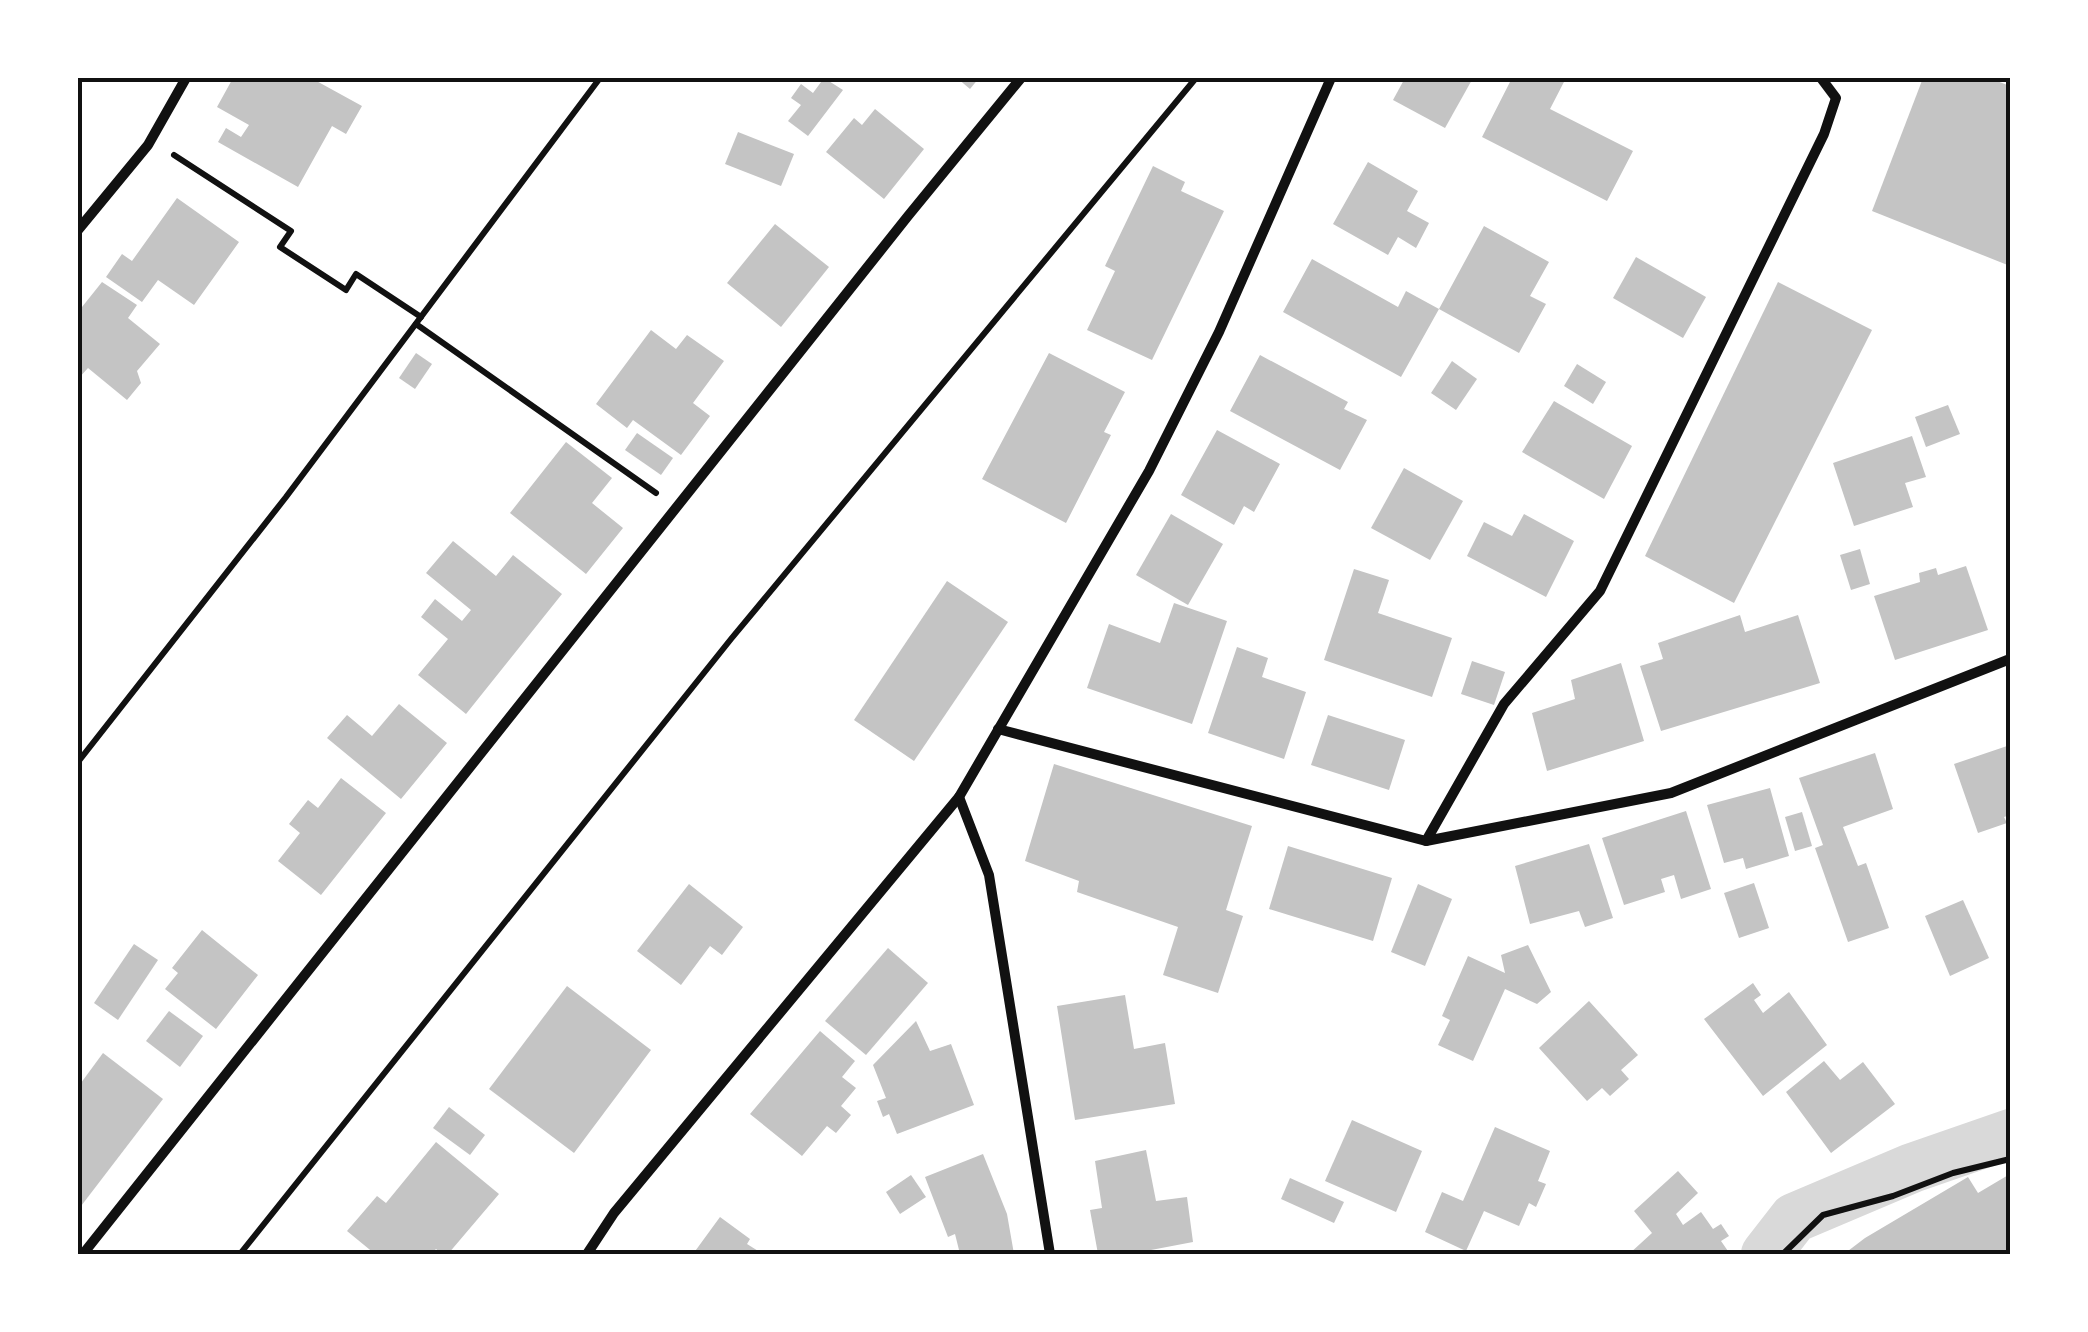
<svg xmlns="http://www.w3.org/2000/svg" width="2088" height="1332" font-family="'Roboto Condensed',sans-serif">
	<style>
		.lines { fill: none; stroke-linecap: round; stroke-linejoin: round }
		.canal { stroke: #d9d9d9; stroke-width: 50 }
		.building { fill: #c4c4c4 }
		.path { stroke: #111; stroke-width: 6 }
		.minor { stroke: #111; stroke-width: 10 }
		.neatline { fill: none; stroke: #111; stroke-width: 4 }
	</style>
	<rect width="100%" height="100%" fill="#fff"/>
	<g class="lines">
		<polyline class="canal" points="1766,1254 1794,1218 1912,1168 2010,1134"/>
	</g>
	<g class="building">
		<polygon points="233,78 311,78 362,106 346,134 332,126 298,187 218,142 226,128 241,137 249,125 217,107"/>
		<polygon points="824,78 843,90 808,136 788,121 801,105 791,98 801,84 813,93"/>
		<polygon points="957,78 979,78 970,89"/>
		<polygon points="1405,78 1473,78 1445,128 1393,100"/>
		<polygon points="1512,78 1566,78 1550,109 1633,151 1607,201 1482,137"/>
		<polygon points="1923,78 1989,78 2010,86 2010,266 1872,211"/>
		<polygon points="875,109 924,149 884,199 826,152 854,118 862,125"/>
		<polygon points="738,132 794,154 781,186 725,164"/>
		<polygon points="1368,162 1418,191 1407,211 1429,223 1416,248 1398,237 1388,255 1333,224"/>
		<polygon points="1153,166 1185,182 1181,191 1224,211 1152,360 1087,330 1115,271 1105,266"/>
		<polygon points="177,198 239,242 194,305 158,280 142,302 106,277 122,254 132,261"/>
		<polygon points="775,224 829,267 781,327 727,283"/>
		<polygon points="1484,226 1549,262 1530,296 1546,304 1519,353 1439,309 1401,377 1283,312 1312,259 1398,307 1406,291 1439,309"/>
		<polygon points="1636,257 1706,297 1683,338 1613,298"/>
		<polygon points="102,282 137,305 128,318 160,344 137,371 141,383 127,400 88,368 78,379 78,312"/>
		<polygon points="1778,282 1872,330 1734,603 1645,556"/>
		<polygon points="651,330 676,349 687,335 724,361 693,403 710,416 681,455 633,420 627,428 596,404"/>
		<polygon points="416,353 432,364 415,389 399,378"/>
		<polygon points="1049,353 1125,392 1104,432 1111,435 1066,523 982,479"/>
		<polygon points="1260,355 1348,402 1344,409 1367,420 1340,470 1230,411"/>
		<polygon points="1452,361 1477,379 1456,410 1431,393"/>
		<polygon points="1577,364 1606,382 1593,404 1564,386"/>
		<polygon points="1554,401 1632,446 1604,499 1522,452"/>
		<polygon points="1948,405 1960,434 1926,447 1915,417"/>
		<polygon points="1217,430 1280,464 1254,512 1244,506 1234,525 1181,495"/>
		<polygon points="637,433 673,458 661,475 625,450"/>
		<polygon points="1912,436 1926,477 1905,483 1913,507 1854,526 1833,463"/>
		<polygon points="566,442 612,478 592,503 623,528 586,574 510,513"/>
		<polygon points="1404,468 1463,501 1430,560 1371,528"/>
		<polygon points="1171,514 1223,544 1188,605 1136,575"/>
		<polygon points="1524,514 1574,541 1546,597 1467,556 1484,522 1512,536"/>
		<polygon points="453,541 496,576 513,555 562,594 466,714 418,675 448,639 421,617 435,599 462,621 471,610 426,573"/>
		<polygon points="1860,549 1870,584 1851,590 1840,555"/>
		<polygon points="1966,566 1988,630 1895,660 1874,596 1920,582 1919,573 1936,568 1938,575"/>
		<polygon points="1354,569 1389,580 1378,613 1452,638 1432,697 1324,660"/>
		<polygon points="947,581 1008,622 914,761 854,720"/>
		<polygon points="1174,603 1227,621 1192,724 1087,688 1109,624 1160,643"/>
		<polygon points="1740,615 1745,632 1798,615 1820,683 1661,731 1640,666 1663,659 1658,643"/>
		<polygon points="1237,647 1268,658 1262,677 1306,692 1284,759 1208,733"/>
		<polygon points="1472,661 1505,672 1494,705 1461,694"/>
		<polygon points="1621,663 1644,741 1547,771 1532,713 1575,699 1571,680"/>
		<polygon points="399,704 447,743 401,799 327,738 347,715 372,736"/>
		<polygon points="1328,715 1405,740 1389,790 1311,765"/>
		<polygon points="2010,745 2010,815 2004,817 2007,823 1978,833 1954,764"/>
		<polygon points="1875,753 1893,809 1843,827 1858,866 1866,863 1889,928 1848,942 1815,848 1823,845 1799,778"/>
		<polygon points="1054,764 1252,826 1226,910 1243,916 1218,993 1163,975 1178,927 1077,892 1079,881 1025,861"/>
		<polygon points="341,778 386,813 321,895 278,861 300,833 289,824 308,800 318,808"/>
		<polygon points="1770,788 1789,856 1746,869 1743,858 1724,863 1707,805"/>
		<polygon points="1686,811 1711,889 1681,899 1674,875 1661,879 1665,892 1624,905 1602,838"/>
		<polygon points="1802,812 1812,846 1795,851 1785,817"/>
		<polygon points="1589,844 1613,918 1585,927 1579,911 1530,924 1515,866"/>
		<polygon points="1288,846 1392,878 1373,941 1269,909"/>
		<polygon points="1754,883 1769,928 1739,938 1724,893"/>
		<polygon points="689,884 743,927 722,955 710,946 681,985 637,951"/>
		<polygon points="1418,884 1452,899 1425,966 1391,952"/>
		<polygon points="1963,900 1989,958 1950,976 1925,916"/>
		<polygon points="202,930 258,975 216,1029 165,989 178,973 172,968"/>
		<polygon points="134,944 158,960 118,1020 94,1003"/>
		<polygon points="1528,945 1551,992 1537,1004 1505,989 1473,1061 1438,1045 1450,1020 1442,1016 1468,956 1505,973 1501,955"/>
		<polygon points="888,948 928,983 866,1055 825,1021"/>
		<polygon points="1753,983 1761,995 1754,1000 1763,1013 1789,992 1827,1045 1763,1096 1704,1019"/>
		<polygon points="567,986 651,1050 574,1153 489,1089"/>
		<polygon points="1125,995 1134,1049 1165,1043 1175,1104 1075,1120 1057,1006"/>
		<polygon points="1589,1001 1638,1055 1621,1070 1629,1079 1610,1096 1602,1088 1587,1101 1539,1048"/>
		<polygon points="169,1011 203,1036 180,1067 146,1041"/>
		<polygon points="916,1021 930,1051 951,1044 974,1105 897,1134 889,1114 883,1117 877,1101 886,1098 873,1065"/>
		<polygon points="820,1031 855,1061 842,1077 856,1088 841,1106 851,1115 836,1133 827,1126 802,1156 750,1114"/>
		<polygon points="103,1053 163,1099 78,1210 78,1087"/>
		<polygon points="1824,1061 1840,1080 1863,1062 1895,1104 1831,1153 1786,1092"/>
		<polygon points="449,1107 485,1135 470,1155 433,1128"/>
		<polygon points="1352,1120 1422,1151 1396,1212 1325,1181"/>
		<polygon points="1495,1127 1550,1151 1538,1181 1546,1184 1536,1207 1529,1203 1519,1226 1484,1211 1466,1251 1425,1232 1442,1192 1463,1201"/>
		<polygon points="436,1142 499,1194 448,1254 442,1254 436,1249 431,1254 375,1254 347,1231 377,1196 386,1203"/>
		<polygon points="1146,1150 1156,1201 1187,1197 1193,1242 1130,1254 1098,1254 1090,1210 1102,1208 1095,1161"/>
		<polygon points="983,1154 1007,1214 1014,1254 960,1254 955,1234 948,1237 925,1177"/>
		<polygon points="1678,1171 1698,1193 1676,1214 1683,1225 1701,1212 1713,1229 1721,1224 1729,1236 1721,1241 1730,1254 1629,1254 1652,1233 1634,1211"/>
		<polygon points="2010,1174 2010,1254 1844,1254 1865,1238 1968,1177 1978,1193"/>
		<polygon points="911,1175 926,1197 900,1214 886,1192"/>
		<polygon points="1290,1178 1344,1202 1334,1223 1281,1199"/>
		<polygon points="720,1217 750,1239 747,1244 763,1254 693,1254"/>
	</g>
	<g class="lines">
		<g class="path">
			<polyline points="174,155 291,231 280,247 346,290 356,274 421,317"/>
			<polyline points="416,324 656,493"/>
			<polyline points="78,762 286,497 600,78"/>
			<polyline points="240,1254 731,639 1196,78"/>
			<polyline points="1783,1254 1823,1215 1893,1196 1953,1173 2010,1159"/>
		</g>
		<g class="minor">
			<polyline points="78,230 148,145 186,78"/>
			<polyline points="998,729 1426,841 1671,793 2010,659"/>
			<polyline points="959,797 989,875 1050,1254"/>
			<polyline points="1426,841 1504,704 1600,591 1824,134 1836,98 1821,78"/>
			<polyline points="83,1254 908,216 1021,78"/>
			<polyline points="587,1254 614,1213 959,797 1149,471 1219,332 1331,78"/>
		</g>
	</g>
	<rect width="2088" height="1332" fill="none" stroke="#ffffff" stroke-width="160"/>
	<rect x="80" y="80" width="1928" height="1172" class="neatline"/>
</svg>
